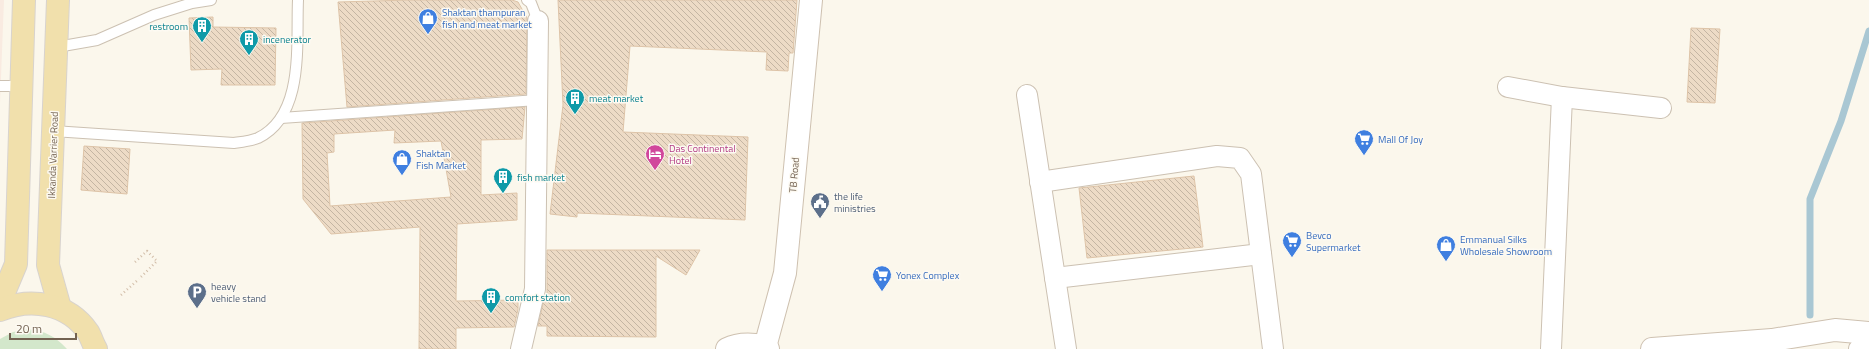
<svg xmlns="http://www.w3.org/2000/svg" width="1869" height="349" font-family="'Titillium Web',sans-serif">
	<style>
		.commercial { fill: #f9ebe1 }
		.grass { fill: #d3e7cb }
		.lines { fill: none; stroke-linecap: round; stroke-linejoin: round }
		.stream { stroke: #a9c7d3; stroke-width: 7 }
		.building { fill: url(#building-back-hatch); stroke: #dec4a8; fill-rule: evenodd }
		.lane-casing { stroke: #ccc1b2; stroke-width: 12 }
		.street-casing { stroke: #ccc1b2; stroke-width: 22 }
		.secondary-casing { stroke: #cec1b0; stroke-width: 24 }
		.primary-casing { stroke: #d8d3ce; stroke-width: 24 }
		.path { stroke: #d2bea9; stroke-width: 2.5; stroke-dasharray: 1 3; stroke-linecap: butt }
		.lane { stroke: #fff; stroke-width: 10 }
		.street { stroke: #fff; stroke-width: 20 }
		.secondary { stroke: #fff; stroke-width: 22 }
		.primary { stroke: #f1e0ac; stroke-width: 22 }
		.path-bridge { stroke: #d2bea9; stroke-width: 2.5; stroke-dasharray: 1 3; stroke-linecap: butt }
		.labels { text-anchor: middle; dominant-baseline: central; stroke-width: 3; stroke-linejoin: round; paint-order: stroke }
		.shop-label { font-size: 10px; fill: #366cbe; stroke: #fdfaf2; text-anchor: start }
		.culture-label { font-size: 10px; fill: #0d838f; stroke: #fdfaf2; text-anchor: start }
		.hotel-label { font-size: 10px; fill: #b23c85; stroke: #fdfaf2; text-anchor: start }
		.street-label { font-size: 10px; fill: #736251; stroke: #fdfaf2 }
		.service-label { font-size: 10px; fill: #4e5e75; stroke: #fdfaf2; text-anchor: start }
	</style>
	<defs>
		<pattern id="building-back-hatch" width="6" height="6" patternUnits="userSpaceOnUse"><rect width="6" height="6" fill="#eddbc6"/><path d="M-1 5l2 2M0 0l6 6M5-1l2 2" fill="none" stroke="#c4b5a3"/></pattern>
	</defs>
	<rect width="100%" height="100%" fill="#fbf7ec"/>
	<polygon class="commercial" points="0,0 4,0 0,103"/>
	<path class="grass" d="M28 329C45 331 55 336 67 349H0V339L13 332Z"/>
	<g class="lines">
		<polyline class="stream" points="1810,315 1810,199 1841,121 1869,31"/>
	</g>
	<g class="building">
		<polygon points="409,0 512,0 518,2 527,18 526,94 347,107 338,2"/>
		<polygon points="558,0 797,0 793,53 789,53 788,71 766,70 767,52 630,46 623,132 748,137 745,220 577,213 577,217 550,214 563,105"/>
		<polygon points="213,17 213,27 276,28 275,85 221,85 222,69 191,70 189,18"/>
		<polygon points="1691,28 1720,29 1715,103 1687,102"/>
		<path d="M525 107 522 139 481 140V195L517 193V220L457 224 456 301 518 300V309L514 327 456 328V349H419L420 227 331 234 303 199 302 123ZM395 130 394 143 441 141 451 197 330 206 327 153 334 152V134Z"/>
		<polygon points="84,146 130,149 127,194 81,190"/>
		<polygon points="1194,176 1203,247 1087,258 1079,188"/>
		<polygon points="547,250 700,250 686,275 656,256 656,337 547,336 547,326 538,326 544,299 547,299"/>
	</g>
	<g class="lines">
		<g class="lane-casing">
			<g id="lane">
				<polyline points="527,0 531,3 538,21"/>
				<polyline points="57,47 97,40 154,15 192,3 211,0"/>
				<polyline points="0,86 22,86"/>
				<polyline points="281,118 538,100"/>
				<path d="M53 131 234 143C241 142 251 141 258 138 305 115 296 44 298 0"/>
			</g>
		</g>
		<g class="street-casing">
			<g id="street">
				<polyline points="1508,87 1562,97 1661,108"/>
				<polyline points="1027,95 1066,349"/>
				<polyline points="1040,182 1217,156 1240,158 1251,174 1273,349"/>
				<polyline points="1055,278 1261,254"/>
				<polyline points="521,349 535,289 538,21"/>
				<polyline points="1551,349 1562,97"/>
			</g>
		</g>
		<g class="secondary-casing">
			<g id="secondary">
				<polyline points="765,347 785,273 811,0"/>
				<path d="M727 349C739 343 757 343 768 349"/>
				<polyline points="1652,349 1772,340 1835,330 1869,333"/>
				<polyline points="1860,349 1869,345"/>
			</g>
		</g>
		<g class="primary-casing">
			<g id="primary">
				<polyline points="58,0 48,265 60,308"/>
				<polyline points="0,302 16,264 24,0"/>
				<path d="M0 310C31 297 68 303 88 332 91 337 93 344 96 349"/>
			</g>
		</g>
		<polyline class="path" points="121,295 139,279"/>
		<use href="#lane" class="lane"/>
		<use href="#street" class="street"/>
		<use href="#secondary" class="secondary"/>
		<use href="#primary" class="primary"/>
		<polyline class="path-bridge" points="135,262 147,251 157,261 139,279"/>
	</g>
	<defs>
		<g id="shop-pin" transform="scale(1)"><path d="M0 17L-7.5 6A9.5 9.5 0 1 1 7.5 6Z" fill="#3f7fe0" stroke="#fdfaf2"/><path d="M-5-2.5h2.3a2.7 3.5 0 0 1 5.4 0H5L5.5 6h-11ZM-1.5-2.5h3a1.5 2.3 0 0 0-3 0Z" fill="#fff"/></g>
		<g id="building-pin" transform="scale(1)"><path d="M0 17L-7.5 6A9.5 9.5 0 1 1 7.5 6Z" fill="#0f9aa8" stroke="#fdfaf2"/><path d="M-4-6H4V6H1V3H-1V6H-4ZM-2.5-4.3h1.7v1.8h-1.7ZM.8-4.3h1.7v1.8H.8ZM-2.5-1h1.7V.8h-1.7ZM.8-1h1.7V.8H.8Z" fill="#fff"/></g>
		<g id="supermarket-pin" transform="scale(1)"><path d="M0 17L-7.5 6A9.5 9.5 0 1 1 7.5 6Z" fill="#3f7fe0" stroke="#fdfaf2"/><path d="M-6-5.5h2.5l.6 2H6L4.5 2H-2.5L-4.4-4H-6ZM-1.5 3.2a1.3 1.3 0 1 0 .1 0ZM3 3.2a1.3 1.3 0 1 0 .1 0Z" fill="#fff"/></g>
		<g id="hotel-pin" transform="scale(1)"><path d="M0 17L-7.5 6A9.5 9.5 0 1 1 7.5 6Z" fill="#d1479c" stroke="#fdfaf2"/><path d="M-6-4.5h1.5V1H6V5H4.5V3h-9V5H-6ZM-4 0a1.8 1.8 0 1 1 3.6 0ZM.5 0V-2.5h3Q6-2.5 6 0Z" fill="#fff"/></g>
		<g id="civic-pin" transform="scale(1)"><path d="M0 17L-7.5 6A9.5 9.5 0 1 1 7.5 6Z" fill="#5c6f8a" stroke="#fdfaf2"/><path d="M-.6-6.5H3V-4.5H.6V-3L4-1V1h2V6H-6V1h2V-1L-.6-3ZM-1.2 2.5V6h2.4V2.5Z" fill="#fff"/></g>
		<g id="parking-pin" transform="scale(1)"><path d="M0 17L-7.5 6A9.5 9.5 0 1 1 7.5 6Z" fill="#5c6f8a" stroke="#fdfaf2"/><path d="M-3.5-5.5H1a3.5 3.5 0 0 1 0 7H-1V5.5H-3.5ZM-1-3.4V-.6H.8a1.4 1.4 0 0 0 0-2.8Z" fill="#fff"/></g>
	</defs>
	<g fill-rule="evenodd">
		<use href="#shop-pin" x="428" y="18"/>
		<use href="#building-pin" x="202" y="26"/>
		<use href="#building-pin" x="249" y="39"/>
		<use href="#building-pin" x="575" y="98"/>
		<use href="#supermarket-pin" x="1364" y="139"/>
		<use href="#hotel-pin" x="655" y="154"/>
		<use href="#shop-pin" x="402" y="159"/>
		<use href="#building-pin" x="503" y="177"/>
		<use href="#civic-pin" x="820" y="202"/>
		<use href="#supermarket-pin" x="1292" y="241"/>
		<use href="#shop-pin" x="1446" y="245"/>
		<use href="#supermarket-pin" x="882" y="275"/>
		<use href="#parking-pin" x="197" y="292"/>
		<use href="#building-pin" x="491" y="297"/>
	</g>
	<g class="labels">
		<g class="shop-label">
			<text x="442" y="12">Shaktan thampuran<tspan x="442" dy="12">fish and meat market</tspan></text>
			<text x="1378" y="139">Mall Of Joy</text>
			<text x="416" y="153">Shaktan<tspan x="416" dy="12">Fish Market</tspan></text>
			<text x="1306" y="235">Bevco<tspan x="1306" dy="12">Supermarket</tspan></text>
			<text x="1460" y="239">Emmanual Silks<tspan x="1460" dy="12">Wholesale Showroom</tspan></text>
			<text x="896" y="275">Yonex Complex</text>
		</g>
		<g class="culture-label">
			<text x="188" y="26" text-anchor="end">restroom</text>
			<text x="263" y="39">incenerator</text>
			<text x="589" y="98">meat market</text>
			<text x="517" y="177">fish market</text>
			<text x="505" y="297">comfort station</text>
		</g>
		<g class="hotel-label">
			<text x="669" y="148">Das Continental<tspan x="669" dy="12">Hotel</tspan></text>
		</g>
		<g class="street-label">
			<text transform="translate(53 155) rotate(-88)">Ikkanda Varrier Road</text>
			<text transform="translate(794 175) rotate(-85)">TB Road</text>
		</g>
		<g class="service-label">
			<text x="834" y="196">the life<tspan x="834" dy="12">ministries</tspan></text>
			<text x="211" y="286">heavy<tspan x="211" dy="12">vehicle stand</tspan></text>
		</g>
	</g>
	<path d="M10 333v6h66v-6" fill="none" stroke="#736251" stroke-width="2"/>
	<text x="16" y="333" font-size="12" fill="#736251" stroke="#fdfaf2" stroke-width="3" paint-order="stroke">20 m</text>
</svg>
